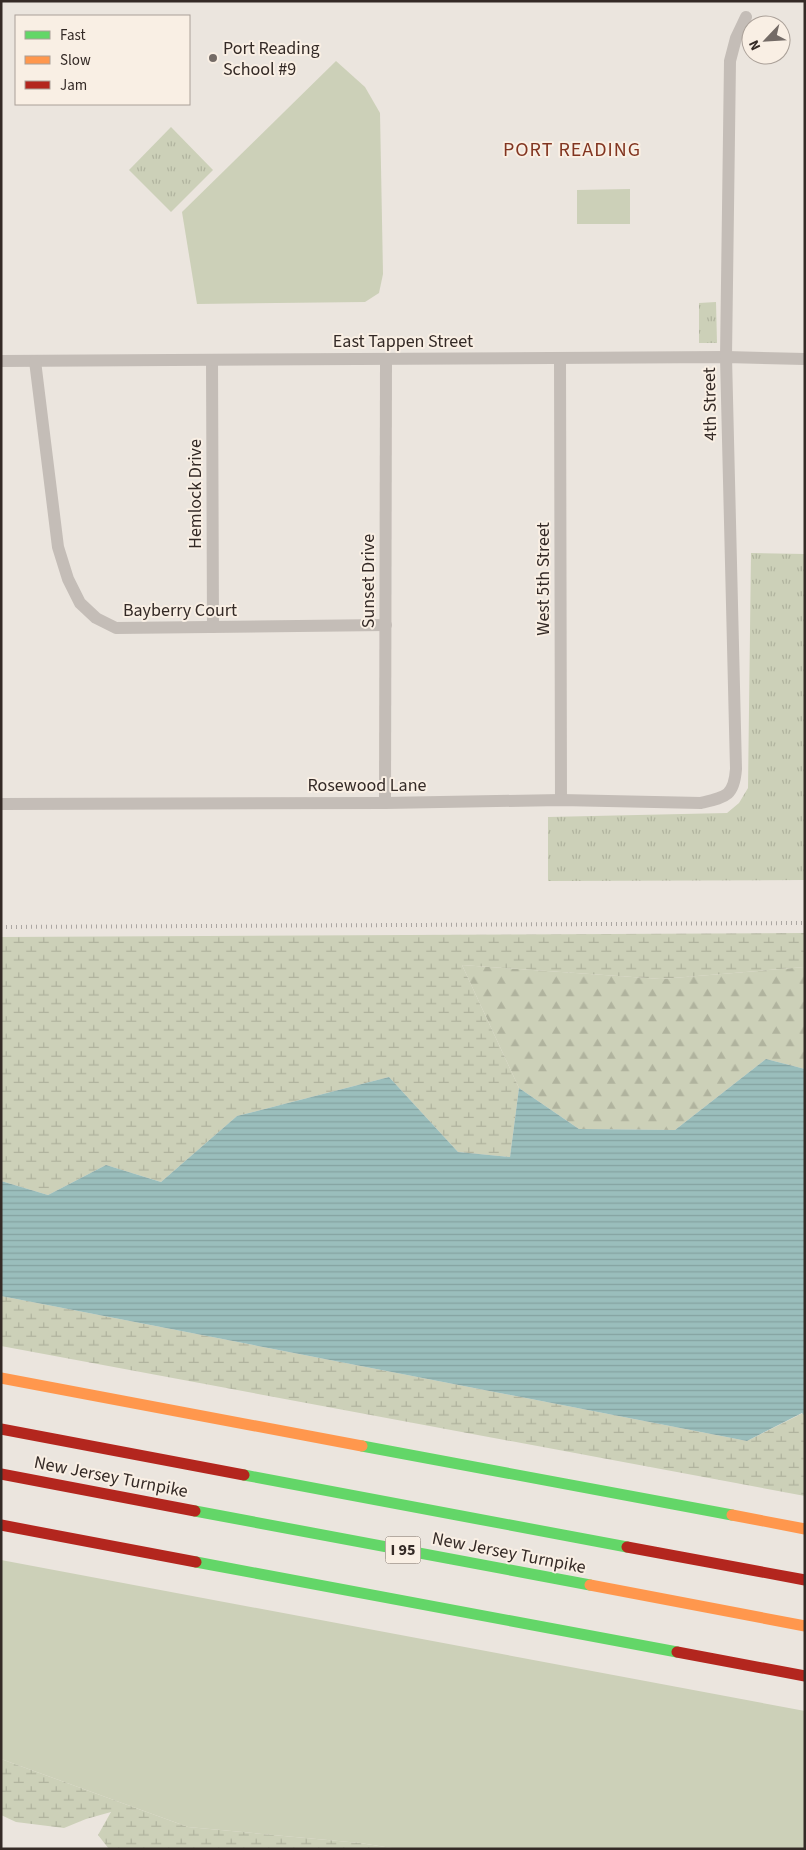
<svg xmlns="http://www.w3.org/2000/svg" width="806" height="1850" font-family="'Source Sans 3',sans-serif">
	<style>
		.grass { fill: #ccd0b8 }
		.forest { fill: url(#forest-firs) }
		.wetland { fill: url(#wetland-marsh) }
		.park { fill: url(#park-tufts) }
		.water { fill: url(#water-rules) }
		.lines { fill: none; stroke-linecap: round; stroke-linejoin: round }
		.street { stroke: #c4bdb7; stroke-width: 12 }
		.fast { stroke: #63d668; stroke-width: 11 }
		.slow { stroke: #ff974d; stroke-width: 11 }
		.jam { stroke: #b3261e; stroke-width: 11 }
		.rail { stroke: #aba6a2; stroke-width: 4; stroke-dasharray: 1 4; stroke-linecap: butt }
		.poi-dot { fill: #746b66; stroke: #f9efe4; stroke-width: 2 }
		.labels { text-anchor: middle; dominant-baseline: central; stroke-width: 4; stroke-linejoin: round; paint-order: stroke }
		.shield { fill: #f9efe4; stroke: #6f655f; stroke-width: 1 }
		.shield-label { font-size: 16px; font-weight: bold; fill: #342a26 }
		.poi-label { font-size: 18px; fill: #342a26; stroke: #f9efe4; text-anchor: start }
		.street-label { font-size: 18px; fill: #342a26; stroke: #f9efe4 }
		.quarter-label { font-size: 20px; letter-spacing: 1px; fill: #823520; stroke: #f9efe4 }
	</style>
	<defs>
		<pattern id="forest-firs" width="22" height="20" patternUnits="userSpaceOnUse" patternTransform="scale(1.25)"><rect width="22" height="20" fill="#ccd0b8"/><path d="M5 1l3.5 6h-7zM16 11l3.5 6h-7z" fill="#b0b39e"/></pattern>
		<pattern id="wetland-marsh" width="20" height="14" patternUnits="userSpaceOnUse" patternTransform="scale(1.25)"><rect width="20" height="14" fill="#ccd0b8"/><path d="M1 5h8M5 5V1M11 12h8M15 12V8" fill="none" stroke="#b0b39e"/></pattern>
		<pattern id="park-tufts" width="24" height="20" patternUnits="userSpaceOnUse" patternTransform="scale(1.25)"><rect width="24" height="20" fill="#ccd0b8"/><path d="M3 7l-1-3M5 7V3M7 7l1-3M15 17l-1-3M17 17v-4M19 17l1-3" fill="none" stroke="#b0b39e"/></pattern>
		<pattern id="water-rules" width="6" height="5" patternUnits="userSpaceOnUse" patternTransform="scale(1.25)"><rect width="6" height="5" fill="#9abebc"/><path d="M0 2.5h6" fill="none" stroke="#85a3a1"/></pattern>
	</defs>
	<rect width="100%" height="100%" fill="#ebe5de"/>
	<g class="grass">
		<polygon points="336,61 365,87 380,113 383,274 379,293 365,302 197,304 182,212"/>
		<polygon points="630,189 630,224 577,224 577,190"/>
		<polygon points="1,1560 805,1711 805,1849 398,1849 360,1843 188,1827 1,1759"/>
	</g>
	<polygon class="forest" points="462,965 661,979 805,967 805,1069 766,1059 675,1130 579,1129 519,1088"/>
	<g class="wetland">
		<polygon points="805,933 805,967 661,979 462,965 519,1088 510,1157 458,1152 389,1077 237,1116 161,1182 106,1165 48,1195 1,1181 1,937"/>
		<polygon points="1,1296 747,1441 803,1413 805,1416 805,1496 1,1346"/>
		<polygon points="1,1759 188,1827 360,1843 398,1849 109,1849 98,1835 111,1812 86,1819 64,1828 16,1822 1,1815"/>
	</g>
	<g class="park">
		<polygon points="171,127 213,170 171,212 129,170"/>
		<polygon points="716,302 717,343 699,343 699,303"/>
		<polygon points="751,553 805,554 805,880 548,881 548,817 727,813 739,803 748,788"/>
	</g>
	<polygon class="water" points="766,1059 805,1069 805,1416 802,1413 747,1441 1,1296 1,1181 48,1195 106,1165 161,1182 237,1116 389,1077 458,1152 510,1157 519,1088 579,1129 675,1130"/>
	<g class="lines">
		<g class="street">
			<polyline points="560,358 561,800"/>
			<polyline points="212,360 213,627"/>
			<polyline points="1,361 726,357 805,359"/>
			<polyline points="35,361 58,547 68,579 80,603 96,618 116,628 386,625"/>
			<polyline points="385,803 386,359"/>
			<path d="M1 804 385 803 561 800 701 803C726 797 734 796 736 769L726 357 730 61 736 38 746 17"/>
		</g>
		<g class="fast">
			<polyline points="362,1446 732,1515"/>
			<polyline points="244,1475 627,1547"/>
			<polyline points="195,1511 590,1585"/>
			<polyline points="196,1562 677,1652"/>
		</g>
		<g class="slow">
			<polyline points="1,1378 362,1446"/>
			<polyline points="732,1515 805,1529"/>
			<polyline points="590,1585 805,1626"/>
		</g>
		<g class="jam">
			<polyline points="1,1429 244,1475"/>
			<polyline points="1,1474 195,1511"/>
			<polyline points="1,1525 196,1562"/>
			<polyline points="627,1547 805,1580"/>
			<polyline points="677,1652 805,1676"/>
		</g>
		<polyline class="rail" points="1,927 805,923"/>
	</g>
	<circle class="poi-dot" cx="213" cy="58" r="5"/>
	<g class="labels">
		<rect class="shield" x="385.5" y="1536.5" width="35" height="27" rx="4"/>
		<g class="shield-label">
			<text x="403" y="1550">I 95</text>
		</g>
		<g class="poi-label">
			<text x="223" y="48">Port Reading<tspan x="223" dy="21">School #9</tspan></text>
		</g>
		<g class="street-label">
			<text x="403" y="341">East Tappen Street</text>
			<text transform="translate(710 404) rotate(-91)">4th Street</text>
			<text transform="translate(195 494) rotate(-90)">Hemlock Drive</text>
			<text transform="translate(543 579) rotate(-90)">West 5th Street</text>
			<text transform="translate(368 581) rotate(-90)">Sunset Drive</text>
			<text x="180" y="610">Bayberry Court</text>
			<text x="367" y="785">Rosewood Lane</text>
			<text transform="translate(111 1477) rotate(11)">New Jersey Turnpike</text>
			<text transform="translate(509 1553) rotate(11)">New Jersey Turnpike</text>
		</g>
		<g class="quarter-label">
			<text x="572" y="150">PORT READING</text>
		</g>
	</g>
	<rect width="806" height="1850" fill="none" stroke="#342a26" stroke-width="5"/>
	<rect x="15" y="15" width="175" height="90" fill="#f9efe4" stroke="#aaa098"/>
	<rect x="25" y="31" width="25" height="8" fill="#63d668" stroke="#aaa098"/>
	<text x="60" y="40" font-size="15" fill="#342a26">Fast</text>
	<rect x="25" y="56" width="25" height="8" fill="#ff974d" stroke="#aaa098"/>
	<text x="60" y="65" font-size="15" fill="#342a26">Slow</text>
	<rect x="25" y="81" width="25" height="8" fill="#b3261e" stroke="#aaa098"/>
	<text x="60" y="90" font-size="15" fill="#342a26">Jam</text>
	<g transform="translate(766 40) rotate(245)"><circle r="24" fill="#f9efe4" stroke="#aaa098"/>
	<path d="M0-4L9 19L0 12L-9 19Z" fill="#746b66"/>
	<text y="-8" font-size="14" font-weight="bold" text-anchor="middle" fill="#342a26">N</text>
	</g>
</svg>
